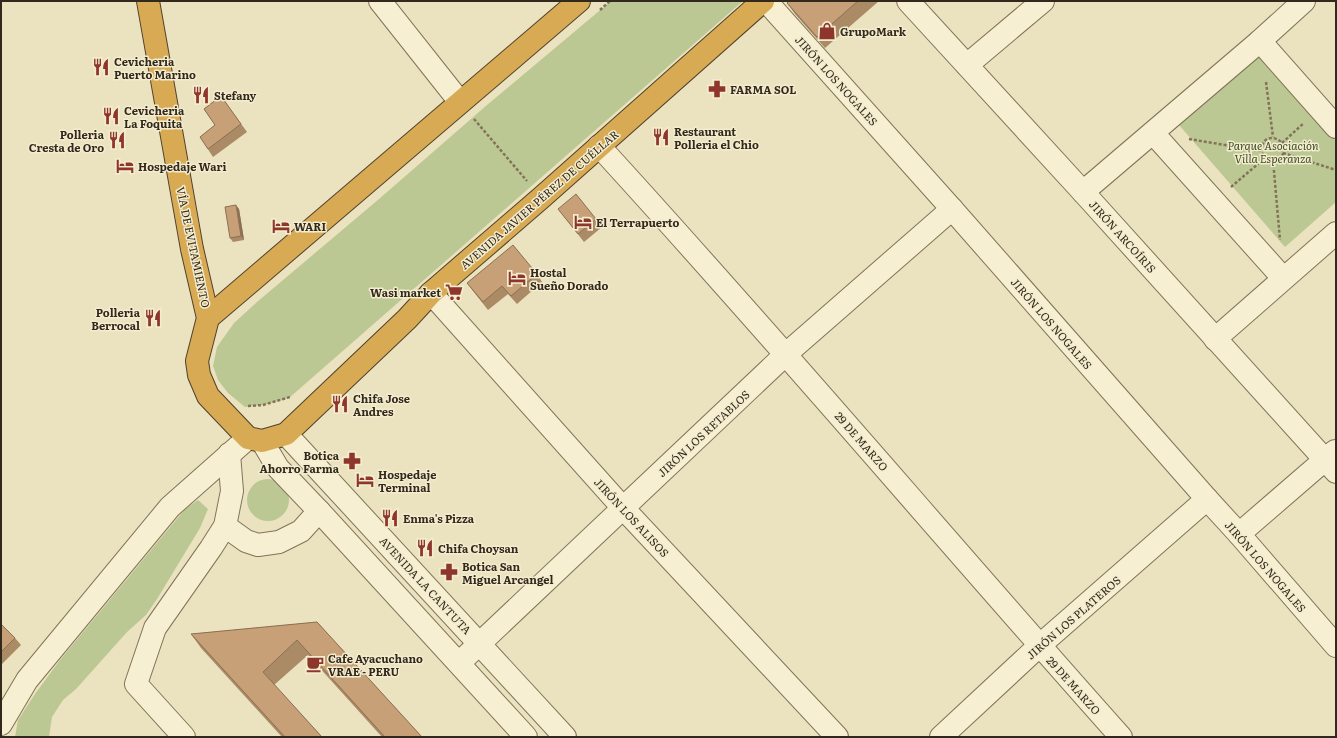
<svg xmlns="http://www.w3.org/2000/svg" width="1337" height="738" font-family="Literata,serif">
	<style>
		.green { fill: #bcc894 }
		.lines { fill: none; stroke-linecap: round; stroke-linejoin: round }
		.minor-casing { stroke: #827359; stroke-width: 24 }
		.highway-casing { stroke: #50412d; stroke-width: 24 }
		.path { stroke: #827359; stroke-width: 2.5; stroke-dasharray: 3 2; stroke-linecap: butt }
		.minor { stroke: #f6efd1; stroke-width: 22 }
		.highway { stroke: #d7aa53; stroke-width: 22 }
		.wall { fill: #ab8a66 }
		.shaded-wall { fill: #8b7053 }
		.building { fill: #c7a077; stroke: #8b7053 }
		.labels { text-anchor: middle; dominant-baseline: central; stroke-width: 3; stroke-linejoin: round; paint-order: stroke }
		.poi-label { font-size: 11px; font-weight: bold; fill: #32291c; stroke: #f3ecce; text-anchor: start }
		.street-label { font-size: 11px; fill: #32291c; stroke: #f3ecce }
		.park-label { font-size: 11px; font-style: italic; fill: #3f4e24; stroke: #f3ecce }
	</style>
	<rect width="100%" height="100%" fill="#ebe2bf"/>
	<g class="green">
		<polygon points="611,1 743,1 289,398 263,405 245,407 228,393 218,380 213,366 217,347 234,323 257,302 379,199 487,105"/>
		<polygon points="1260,54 1336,141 1336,202 1285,247 1179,125"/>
		<circle cx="268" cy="500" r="21"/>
		<polygon points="198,500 208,509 200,528 157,599 146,615 127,632 76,689 63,700 52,717 49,737 15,737 18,720 35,694 60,660 185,509"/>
	</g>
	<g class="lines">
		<g class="minor-casing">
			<g id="minor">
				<polyline points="380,1 460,102"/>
				<polyline points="766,1 952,209 1207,499 1239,534 1336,646"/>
				<polyline points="908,1 1083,192 1336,472"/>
				<polyline points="1260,41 1336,127"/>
				<polyline points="967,65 1043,1"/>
				<polyline points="1153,133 1283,278"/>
				<path d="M599 146C777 340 946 541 1121 737"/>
				<polyline points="1083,192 1260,41 1304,1"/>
				<polyline points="431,293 623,508 837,737"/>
				<polyline points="1215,339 1336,233"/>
				<polyline points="286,434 565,737"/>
				<polyline points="262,441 278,468 319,511 526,737"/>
				<polyline points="225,526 246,541 258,545 279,542 301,531 319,511"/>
				<polyline points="1239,534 1335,451"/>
				<polyline points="459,663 786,354 952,209"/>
				<polyline points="1,724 27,680 170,507 248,438"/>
				<polyline points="184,737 136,684 155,628 211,548 225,526 232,491 229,454"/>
				<polyline points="941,737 1039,646 1207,499"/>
			</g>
		</g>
		<g class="highway-casing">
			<g id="highway">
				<polyline points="148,1 192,249 208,318 197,361 199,375 208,396 248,438 262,441 286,434 407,319 431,293 541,198 763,1"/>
				<polyline points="208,318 579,1"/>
			</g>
		</g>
		<g class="path">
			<polyline points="600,10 610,1"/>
			<polyline points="1266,82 1273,137"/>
			<polyline points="474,119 527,181"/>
			<path d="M1189 139 1261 151C1265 159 1273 165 1281 157 1294 142 1263 126 1261 151"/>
			<polyline points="1282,143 1304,123"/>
			<polyline points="1283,153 1336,170"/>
			<polyline points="1273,160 1280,240"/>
			<polyline points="1231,187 1265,158"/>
			<polyline points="248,406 263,405 290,397"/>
		</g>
		<use href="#minor" class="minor"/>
		<use href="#highway" class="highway"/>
	</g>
	<g class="wall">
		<polygon points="789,1 879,1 825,48 795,14 787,3"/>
		<polygon points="221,96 247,132 213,157 200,137 215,125 204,109"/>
		<polygon points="239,209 244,240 233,242 230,238"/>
		<polygon points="558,209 596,219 602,227 584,242"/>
		<polygon points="537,274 542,282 517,304 508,294 488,310 473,291 467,283"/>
		<polygon points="317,622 422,737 382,737 308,655 274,685 322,737 282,737 201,648 191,634"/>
		<polygon points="1,624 15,638 21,645 1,665"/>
	</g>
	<polygon class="shaded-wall" points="236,205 239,209 244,240 241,236"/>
	<g class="building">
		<polygon points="789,1 858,1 817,37 787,3"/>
		<polygon points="221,96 241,124 208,149 200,137 215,125 204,109"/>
		<polygon points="576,194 596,219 578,234 558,209"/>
		<polygon points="236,205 241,236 230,238 225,207"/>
		<polygon points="513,245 537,274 511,296 502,286 483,302 467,283"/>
		<polygon points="317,622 422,737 385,737 297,640 263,672 322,737 285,737 191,634"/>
		<polygon points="1,624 15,638 1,652"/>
	</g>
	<defs>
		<g id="shop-bare" transform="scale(1.38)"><path d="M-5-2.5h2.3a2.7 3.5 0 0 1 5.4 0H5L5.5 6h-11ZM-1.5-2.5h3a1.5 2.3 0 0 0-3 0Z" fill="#8e352c" stroke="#f3ecce" stroke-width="2.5" paint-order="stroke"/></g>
		<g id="restaurant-bare" transform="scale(1.38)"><path d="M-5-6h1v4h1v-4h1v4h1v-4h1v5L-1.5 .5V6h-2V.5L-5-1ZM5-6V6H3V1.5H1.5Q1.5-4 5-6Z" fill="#8e352c" stroke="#f3ecce" stroke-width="2.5" paint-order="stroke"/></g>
		<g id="pharmacy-bare" transform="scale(1.38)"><path d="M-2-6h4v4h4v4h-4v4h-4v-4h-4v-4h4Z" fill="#8e352c" stroke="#f3ecce" stroke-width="2.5" paint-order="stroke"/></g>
		<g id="hotel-bare" transform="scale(1.38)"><path d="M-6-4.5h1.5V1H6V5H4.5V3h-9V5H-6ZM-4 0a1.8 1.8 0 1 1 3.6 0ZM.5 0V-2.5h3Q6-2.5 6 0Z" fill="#8e352c" stroke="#f3ecce" stroke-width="2.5" paint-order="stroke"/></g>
		<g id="supermarket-bare" transform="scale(1.38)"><path d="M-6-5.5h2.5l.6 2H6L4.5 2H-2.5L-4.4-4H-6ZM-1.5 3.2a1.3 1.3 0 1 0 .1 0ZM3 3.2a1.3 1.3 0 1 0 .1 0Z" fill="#8e352c" stroke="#f3ecce" stroke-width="2.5" paint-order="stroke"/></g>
		<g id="cafe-bare" transform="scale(1.38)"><path d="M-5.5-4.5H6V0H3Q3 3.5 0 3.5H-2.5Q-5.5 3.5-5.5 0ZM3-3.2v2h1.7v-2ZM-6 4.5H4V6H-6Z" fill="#8e352c" stroke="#f3ecce" stroke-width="2.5" paint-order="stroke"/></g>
	</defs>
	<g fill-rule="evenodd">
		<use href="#shop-bare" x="827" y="31"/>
		<use href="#restaurant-bare" x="101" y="67"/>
		<use href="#pharmacy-bare" x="717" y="89"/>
		<use href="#restaurant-bare" x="201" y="95"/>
		<use href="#restaurant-bare" x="111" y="116"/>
		<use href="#restaurant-bare" x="661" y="137"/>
		<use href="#restaurant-bare" x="117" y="140"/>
		<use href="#hotel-bare" x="125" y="166"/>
		<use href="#hotel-bare" x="583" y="222"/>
		<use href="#hotel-bare" x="281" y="226"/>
		<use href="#hotel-bare" x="517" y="278"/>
		<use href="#supermarket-bare" x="454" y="292"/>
		<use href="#restaurant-bare" x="153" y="318"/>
		<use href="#restaurant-bare" x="340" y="404"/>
		<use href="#pharmacy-bare" x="352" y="461"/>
		<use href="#hotel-bare" x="365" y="480"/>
		<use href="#restaurant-bare" x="390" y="518"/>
		<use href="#restaurant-bare" x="425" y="548"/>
		<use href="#pharmacy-bare" x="449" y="572"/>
		<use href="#cafe-bare" x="315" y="664"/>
	</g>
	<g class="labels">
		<g class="poi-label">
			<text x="840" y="31">GrupoMark</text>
			<text x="114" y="61">Cevicheria<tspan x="114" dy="13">Puerto Marino</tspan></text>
			<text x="730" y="89">FARMA SOL</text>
			<text x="214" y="95">Stefany</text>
			<text x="124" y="110">Cevicheria<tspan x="124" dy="13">La Foquita</tspan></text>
			<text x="674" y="131">Restaurant<tspan x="674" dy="13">Polleria el Chio</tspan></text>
			<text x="104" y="134" text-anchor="end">Polleria<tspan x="104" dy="13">Cresta de Oro</tspan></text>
			<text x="138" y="166">Hospedaje Wari</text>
			<text x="596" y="222">El Terrapuerto</text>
			<text x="294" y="226">WARI</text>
			<text x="530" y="272">Hostal<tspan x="530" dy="13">Sueño Dorado</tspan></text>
			<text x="441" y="292" text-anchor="end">Wasi market</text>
			<text x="140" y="312" text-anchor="end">Polleria<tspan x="140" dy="13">Berrocal</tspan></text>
			<text x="353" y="398">Chifa Jose<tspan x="353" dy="13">Andres</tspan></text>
			<text x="339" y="455" text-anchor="end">Botica<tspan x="339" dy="13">Ahorro Farma</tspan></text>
			<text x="378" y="474">Hospedaje<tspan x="378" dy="13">Terminal</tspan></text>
			<text x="403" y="518">Enma's Pizza</text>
			<text x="438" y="548">Chifa Choysan</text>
			<text x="462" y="566">Botica San<tspan x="462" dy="13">Miguel Arcangel</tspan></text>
			<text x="328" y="658">Cafe Ayacuchano<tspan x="328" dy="13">VRAE - PERU</tspan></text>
		</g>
		<g class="street-label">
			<text transform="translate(837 80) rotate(48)">JIRÓN LOS NOGALES</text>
			<text transform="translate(539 199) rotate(-41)">AVENIDA JAVIER PÉREZ DE CUÉLLAR</text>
			<text transform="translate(1123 236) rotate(48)">JIRÓN ARCOÍRIS</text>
			<text transform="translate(194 247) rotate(78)">VÍA DE EVITAMIENTO</text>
			<text transform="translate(1052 323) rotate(49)">JIRÓN LOS NOGALES</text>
			<text transform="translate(703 433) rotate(-43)">JIRÓN LOS RETABLOS</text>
			<text transform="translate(862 441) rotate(49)">29 DE MARZO</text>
			<text transform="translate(632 517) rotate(47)">JIRÓN LOS ALISOS</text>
			<text transform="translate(1266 566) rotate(49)">JIRÓN LOS NOGALES</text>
			<text transform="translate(426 585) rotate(47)">AVENIDA LA CANTUTA</text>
			<text transform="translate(1073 617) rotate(-41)">JIRÓN LOS PLATEROS</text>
			<text transform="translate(1074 685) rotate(48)">29 DE MARZO</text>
		</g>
		<g class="park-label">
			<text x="1273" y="145">Parque Asociación<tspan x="1273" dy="13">Villa Esperanza</tspan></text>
		</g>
	</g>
	<rect width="1337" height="738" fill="none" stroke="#32291c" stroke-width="4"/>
</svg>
